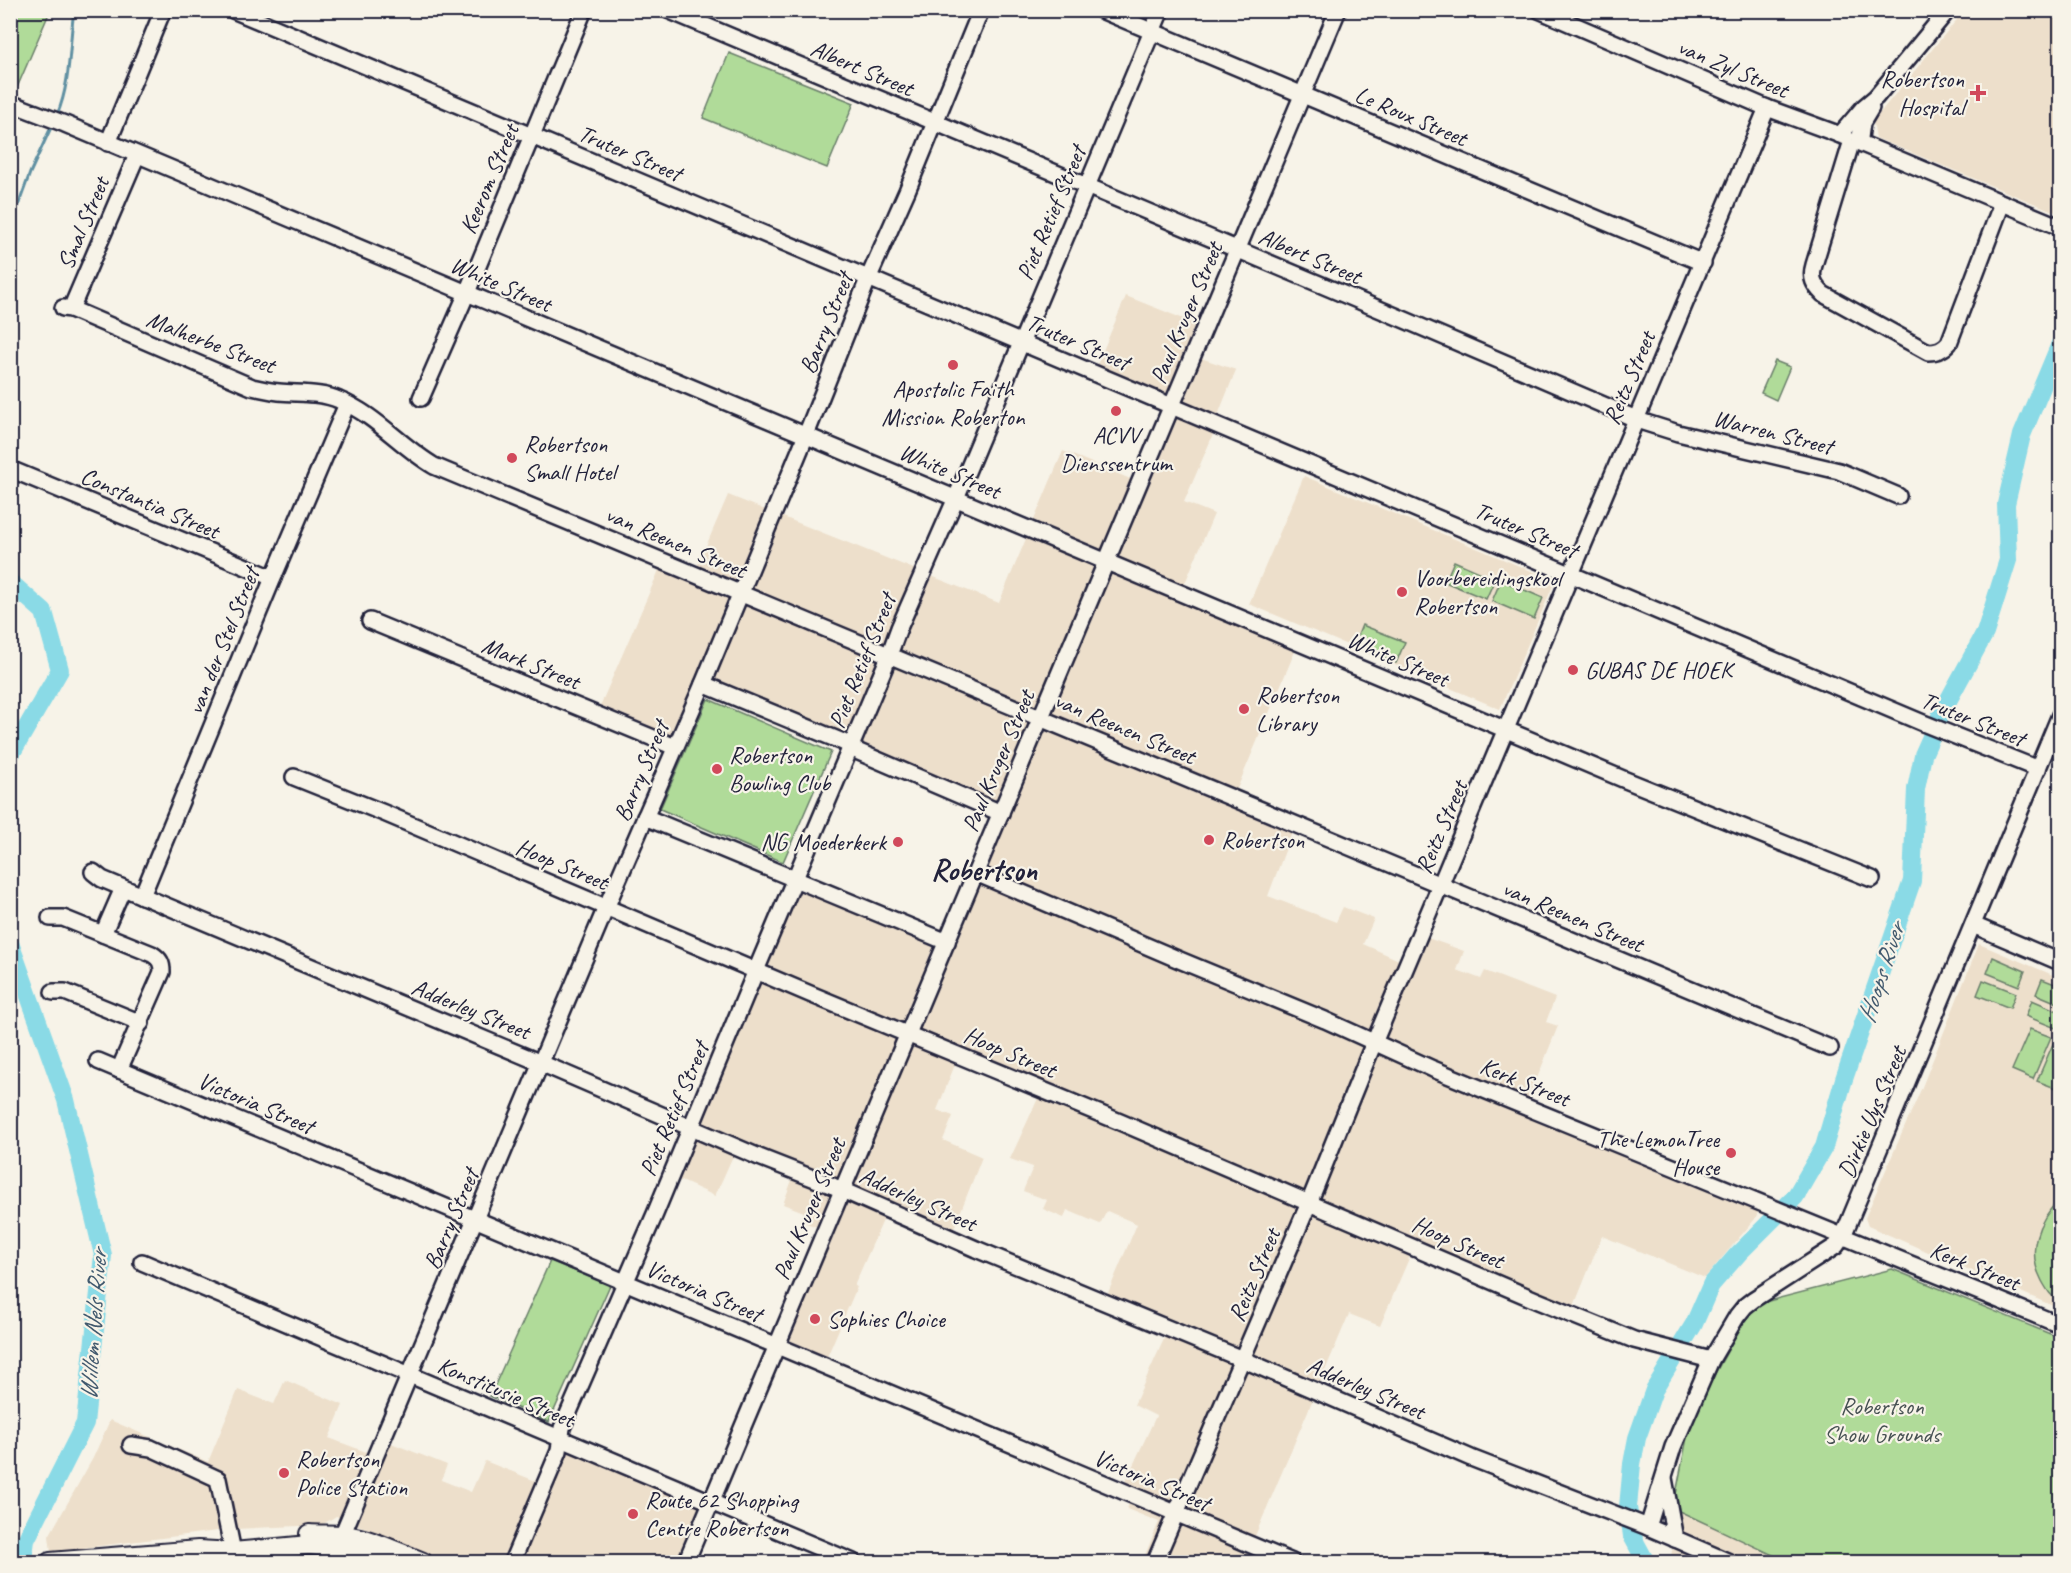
<svg xmlns="http://www.w3.org/2000/svg" width="2071" height="1573" font-family="Caveat,sans-serif">
	<style>
		.built { fill: #eddfcb }
		.green { fill: #b0db99; stroke: #697e6a; stroke-width: 1.5 }
		.lines { fill: none; stroke-linecap: round; stroke-linejoin: round }
		.stream { stroke: #6090a2; stroke-width: 3 }
		.river { stroke: #8adae6; stroke-width: 18 }
		.minor-casing { stroke: #22223b; stroke-width: 20 }
		.major-casing { stroke: #22223b; stroke-width: 22 }
		.minor { stroke: #f7f3e8; stroke-width: 15 }
		.major { stroke: #f7f3e8; stroke-width: 18 }
		.poi-dot { fill: #d1495b; stroke: #f7f3e8; stroke-width: 2 }
		.labels { text-anchor: middle; dominant-baseline: central; stroke-width: 4.5; stroke-linejoin: round; paint-order: stroke }
		.street-label { font-size: 24px; fill: #22223b; stroke: #f7f3e8 }
		.poi-label { font-size: 24px; fill: #22223b; stroke: #f7f3e8; text-anchor: start }
		.park-label { font-size: 24px; fill: #465052; stroke: #f7f3e8 }
		.water-label { font-size: 26px; font-style: italic; fill: #41596e; stroke: #f7f3e8 }
		.district-label { font-size: 30px; font-weight: bold; fill: #22223b; stroke: #f7f3e8 }
	</style>
	<rect width="100%" height="100%" fill="#f7f3e8"/>
	<filter id="ink" filterUnits="userSpaceOnUse"><feTurbulence type="fractalNoise" baseFrequency=".0167" numOctaves="2"/><feDisplacementMap in="SourceGraphic" scale="12" xChannelSelector="R" yChannelSelector="G"/><feConvolveMatrix kernelMatrix="1 2 1 2 8 2 1 2 1" color-interpolation-filters="sRGB"/></filter>
	<g filter="url(#ink)">
		<g class="built">
			<polygon points="1964,11 2060,11 2060,214 1876,138 1873,121"/>
			<polygon points="1126,296 1209,329 1198,357 1236,370 1220,410 1212,437 1184,502 1214,514 1180,595 1298,644 1234,796 1294,827 1268,896 1336,922 1343,907 1374,919 1363,944 1410,965 1422,936 1464,951 1457,970 1481,979 1485,971 1555,998 1546,1022 1558,1026 1526,1106 1763,1201 1755,1219 1705,1278 1602,1236 1570,1316 1413,1249 1380,1326 1349,1314 1244,1562 1142,1562 1159,1522 1127,1509 1132,1496 1121,1491 1156,1416 1134,1405 1169,1328 1105,1300 1137,1224 1107,1211 1100,1224 1067,1210 1064,1218 1043,1209 1047,1200 1023,1191 1033,1167 1010,1159 1041,1092 958,1057 937,1110 953,1116 943,1140 982,1157 951,1236 888,1209 854,1286 857,1287 824,1364 779,1346 827,1231 801,1221 804,1212 783,1204 795,1172 737,1147 715,1196 673,1177 801,879 945,940 1002,807 705,682 676,747 597,713 663,561 694,574 728,495 999,603 1063,451 1140,483 1172,406 1094,372"/>
			<polygon points="1304,476 1555,581 1500,709 1249,604"/>
			<polygon points="1979,944 2060,978 2060,1309 1868,1226 1865,1218 1922,1087"/>
			<polygon points="285,1380 343,1405 329,1438 374,1455 381,1439 447,1465 441,1480 471,1492 485,1461 543,1484 560,1443 710,1505 686,1562 449,1562 336,1516 322,1525 233,1529 51,1552 49,1536 93,1458 110,1420 208,1462 238,1390 274,1404"/>
			<polygon points="1679,1511 1788,1562 1670,1562"/>
		</g>
		<g class="green">
			<polygon points="11,11 50,11 13,97 18,122 11,141"/>
			<polygon points="729,53 854,103 827,168 703,118"/>
			<polygon points="1775,361 1790,367 1776,400 1761,393"/>
			<polygon points="1454,561 1495,579 1486,599 1445,582"/>
			<polygon points="1501,580 1543,598 1534,619 1492,601"/>
			<polygon points="1362,625 1405,642 1396,663 1354,645"/>
			<polygon points="708,699 831,752 783,862 660,809"/>
			<polygon points="1993,957 2025,971 2019,986 1987,973"/>
			<polygon points="2042,979 2060,986 2060,1004 2036,994"/>
			<polygon points="1983,980 2016,993 2010,1008 1977,995"/>
			<polygon points="2032,1000 2060,1012 2058,1029 2026,1016"/>
			<polygon points="2030,1029 2051,1037 2033,1079 2012,1070"/>
			<polygon points="2055,1039 2060,1042 2060,1084 2058,1089 2037,1081"/>
			<path d="M2060 1199V1302C2051 1297 2047 1290 2042 1281 2026 1251 2037 1221 2060 1199Z"/>
			<polygon points="550,1261 610,1285 549,1422 490,1396"/>
			<polygon points="1892,1269 2060,1338 2060,1562 1788,1562 1679,1511 1676,1494 1691,1417 1753,1305"/>
		</g>
		<g class="lines">
			<g class="stream">
				<path d="M57 115C71 82 69 45 74 10"/>
				<polyline points="10,228 30,173 53,123"/>
			</g>
			<g class="river">
				<polyline points="10,582 44,612 60,670 10,756"/>
				<polyline points="10,943 66,1100 103,1255 85,1423 26,1540 23,1562"/>
				<polyline points="1646,1562 1632,1536 1628,1507 1632,1464 1637,1438 1654,1390 1694,1324 1711,1285 1739,1253 1795,1197 1824,1147 1844,1079 1912,881 1916,789 1923,755 1943,710 1985,633 2008,560 2006,504 2022,435 2060,344"/>
			</g>
			<g class="minor-casing">
				<g id="minor">
					<polyline points="233,10 1923,723 2038,769"/>
					<polyline points="668,10 1405,320 1643,422 1678,433 1839,471 1898,496"/>
					<polyline points="1101,10 1703,263"/>
					<polyline points="1539,10 1767,108 1846,137"/>
					<polyline points="10,103 65,124 1623,779 1872,879"/>
					<polyline points="1840,135 1864,107 1876,97 1948,10"/>
					<polyline points="1860,138 1862,123 1871,108"/>
					<polyline points="108,143 163,10"/>
					<polyline points="1860,143 2060,227"/>
					<path d="M1850 147 1814 265C1810 278 1814 285 1823 294L1928 352C1937 352 1943 350 1949 343L2002 203"/>
					<path d="M63 308 71 309 252 387C261 389 270 391 279 392 298 394 321 392 339 400 376 415 400 446 434 466 900 659 1365 853 1830 1048"/>
					<polyline points="71,309 137,155"/>
					<polyline points="421,398 463,302 584,10"/>
					<polyline points="10,469 273,578"/>
					<polyline points="370,621 675,747"/>
					<polyline points="703,684 843,742 859,752 1001,813"/>
					<polyline points="294,777 384,813 810,994 1120,1122 1538,1301 1634,1340 1711,1360"/>
					<polyline points="645,817 947,942"/>
					<polyline points="93,872 102,879 529,1058 759,1157 833,1186 976,1249 1242,1359 1471,1458 1648,1527 1729,1562"/>
					<polyline points="976,873 1182,961 1325,1020 1433,1069 2060,1325"/>
					<polyline points="142,896 273,578 347,404"/>
					<path d="M50 918H63L152 954C160 959 162 963 162 972L119 1070"/>
					<polyline points="1973,925 2060,962"/>
					<polyline points="103,934 123,888"/>
					<polyline points="53,992 65,992 141,1023"/>
					<polyline points="98,1061 1292,1562"/>
					<polyline points="142,1262 853,1562"/>
					<polyline points="131,1445 151,1448 218,1479 233,1552"/>
					<polyline points="1664,1478 1675,1539"/>
					<polyline points="1648,1527 1673,1447 1711,1360 1737,1316 1745,1306 1754,1299 1836,1246 1843,1236 2060,715"/>
					<polyline points="338,1545 602,917 703,684 802,445 868,279 907,191 981,10"/>
					<polyline points="512,1562 559,1451 562,1428 655,1214 752,980 885,666 899,628 956,498 1161,10"/>
					<polyline points="686,1562 1338,10"/>
					<polyline points="1155,1562 1309,1203 1368,1057 1767,108"/>
				</g>
			</g>
			<g class="major-casing">
				<g id="major">
					<path d="M309 1534C320 1535 332 1534 343 1535 371 1538 397 1552 423 1562"/>
					<polyline points="50,1562 198,1550 233,1552 309,1545 337,1548 383,1562"/>
				</g>
			</g>
			<use href="#minor" class="minor"/>
			<use href="#major" class="major"/>
		</g>
	</g>
	<g class="poi-dot">
		<path d="M1975 84h6v6h6v6h-6v6h-6v-6h-6v-6h6z"/>
		<circle cx="953" cy="365" r="6"/>
		<circle cx="1116" cy="411" r="6"/>
		<circle cx="512" cy="458" r="6"/>
		<circle cx="1402" cy="592" r="6"/>
		<circle cx="1573" cy="670" r="6"/>
		<circle cx="1244" cy="709" r="6"/>
		<circle cx="717" cy="769" r="6"/>
		<circle cx="1209" cy="840" r="6"/>
		<circle cx="898" cy="842" r="6"/>
		<circle cx="1731" cy="1153" r="6"/>
		<circle cx="815" cy="1319" r="6"/>
		<circle cx="284" cy="1473" r="6"/>
		<circle cx="633" cy="1514" r="6"/>
	</g>
	<g class="labels">
		<g class="street-label">
			<text transform="translate(862 68) rotate(23)">Albert Street</text>
			<text transform="translate(1733 68) rotate(23)">van Zyl Street</text>
			<text transform="translate(1411 116) rotate(23)">Le Roux Street</text>
			<text transform="translate(630 153) rotate(23)">Truter Street</text>
			<text transform="translate(489 179) rotate(-67)">Keerom Street</text>
			<text transform="translate(1051 213) rotate(-67)">Piet Retief Street</text>
			<text transform="translate(83 223) rotate(-67)">Smal Street</text>
			<text transform="translate(1310 256) rotate(23)">Albert Street</text>
			<text transform="translate(501 284) rotate(23)">White Street</text>
			<text transform="translate(1186 313) rotate(-67)">Paul Kruger Street</text>
			<text transform="translate(826 323) rotate(-68)">Barry Street</text>
			<text transform="translate(211 342) rotate(21)">Malherbe Street</text>
			<text transform="translate(1078 342) rotate(23)">Truter Street</text>
			<text transform="translate(1629 378) rotate(-67)">Reitz Street</text>
			<text transform="translate(1773 432) rotate(14)">Warren Street</text>
			<text transform="translate(950 471) rotate(23)">White Street</text>
			<text transform="translate(150 503) rotate(23)">Constantia Street</text>
			<text transform="translate(1526 530) rotate(23)">Truter Street</text>
			<text transform="translate(676 542) rotate(23)">van Reenen Street</text>
			<text transform="translate(223 641) rotate(-68)">van der Stel Street</text>
			<text transform="translate(1398 659) rotate(23)">White Street</text>
			<text transform="translate(862 661) rotate(-68)">Piet Retief Street</text>
			<text transform="translate(531 663) rotate(22)">Mark Street</text>
			<text transform="translate(1973 719) rotate(22)">Truter Street</text>
			<text transform="translate(1125 728) rotate(23)">van Reenen Street</text>
			<text transform="translate(998 761) rotate(-67)">Paul Kruger Street</text>
			<text transform="translate(641 771) rotate(-67)">Barry Street</text>
			<text transform="translate(1441 827) rotate(-67)">Reitz Street</text>
			<text transform="translate(562 864) rotate(23)">Hoop Street</text>
			<text transform="translate(1573 916) rotate(23)">van Reenen Street</text>
			<text transform="translate(471 1009) rotate(22)">Adderley Street</text>
			<text transform="translate(1010 1052) rotate(23)">Hoop Street</text>
			<text transform="translate(1525 1082) rotate(22)">Kerk Street</text>
			<text transform="translate(256 1103) rotate(23)">Victoria Street</text>
			<text transform="translate(674 1109) rotate(-67)">Piet Retief Street</text>
			<text transform="translate(1872 1112) rotate(-67)">Dirkie Uys Street</text>
			<text transform="translate(918 1199) rotate(24)">Adderley Street</text>
			<text transform="translate(809 1209) rotate(-67)">Paul Kruger Street</text>
			<text transform="translate(451 1219) rotate(-67)">Barry Street</text>
			<text transform="translate(1458 1242) rotate(24)">Hoop Street</text>
			<text transform="translate(1975 1266) rotate(22)">Kerk Street</text>
			<text transform="translate(1254 1275) rotate(-67)">Reitz Street</text>
			<text transform="translate(704 1291) rotate(23)">Victoria Street</text>
			<text transform="translate(1366 1388) rotate(23)">Adderley Street</text>
			<text transform="translate(506 1392) rotate(23)">Konstitusie Street</text>
			<text transform="translate(1152 1480) rotate(23)">Victoria Street</text>
		</g>
		<g class="poi-label">
			<text x="1964" y="79" text-anchor="end">Robertson<tspan x="1964" dy="28">Hospital</tspan></text>
			<text x="953" y="389" text-anchor="middle">Apostolic Faith<tspan x="953" dy="28">Mission Roberton</tspan></text>
			<text x="1116" y="435" text-anchor="middle">ACVV<tspan x="1116" dy="28">Dienssentrum</tspan></text>
			<text x="524" y="444">Robertson<tspan x="524" dy="28">Small Hotel</tspan></text>
			<text x="1414" y="578">Voorbereidingskool<tspan x="1414" dy="28">Robertson</tspan></text>
			<text x="1585" y="670">GUBAS DE HOEK</text>
			<text x="1256" y="695">Robertson<tspan x="1256" dy="28">Library</tspan></text>
			<text x="729" y="755">Robertson<tspan x="729" dy="28">Bowling Club</tspan></text>
			<text x="1221" y="840">Robertson</text>
			<text x="886" y="842" text-anchor="end">NG Moederkerk</text>
			<text x="1719" y="1139" text-anchor="end">The LemonTree<tspan x="1719" dy="28">House</tspan></text>
			<text x="827" y="1319">Sophies Choice</text>
			<text x="296" y="1459">Robertson<tspan x="296" dy="28">Police Station</tspan></text>
			<text x="645" y="1500">Route 62 Shopping<tspan x="645" dy="28">Centre Robertson</tspan></text>
		</g>
		<g class="park-label">
			<text x="1882" y="1406">Robertson<tspan x="1882" dy="28">Show Grounds</tspan></text>
		</g>
		<g class="water-label">
			<text transform="translate(1881 973) rotate(-72)">Hoops River</text>
			<text transform="translate(93 1325) rotate(-86)">Willem Nels River</text>
		</g>
		<g class="district-label">
			<text x="984" y="870">Robertson</text>
		</g>
	</g>
	<rect width="2071" height="1573" fill="none" stroke="#f7f3e8" stroke-width="36"/>
	<rect x="18" y="18" width="2035" height="1537" fill="none" stroke="#22223b" stroke-width="2" filter="url(#ink)"/>
</svg>
